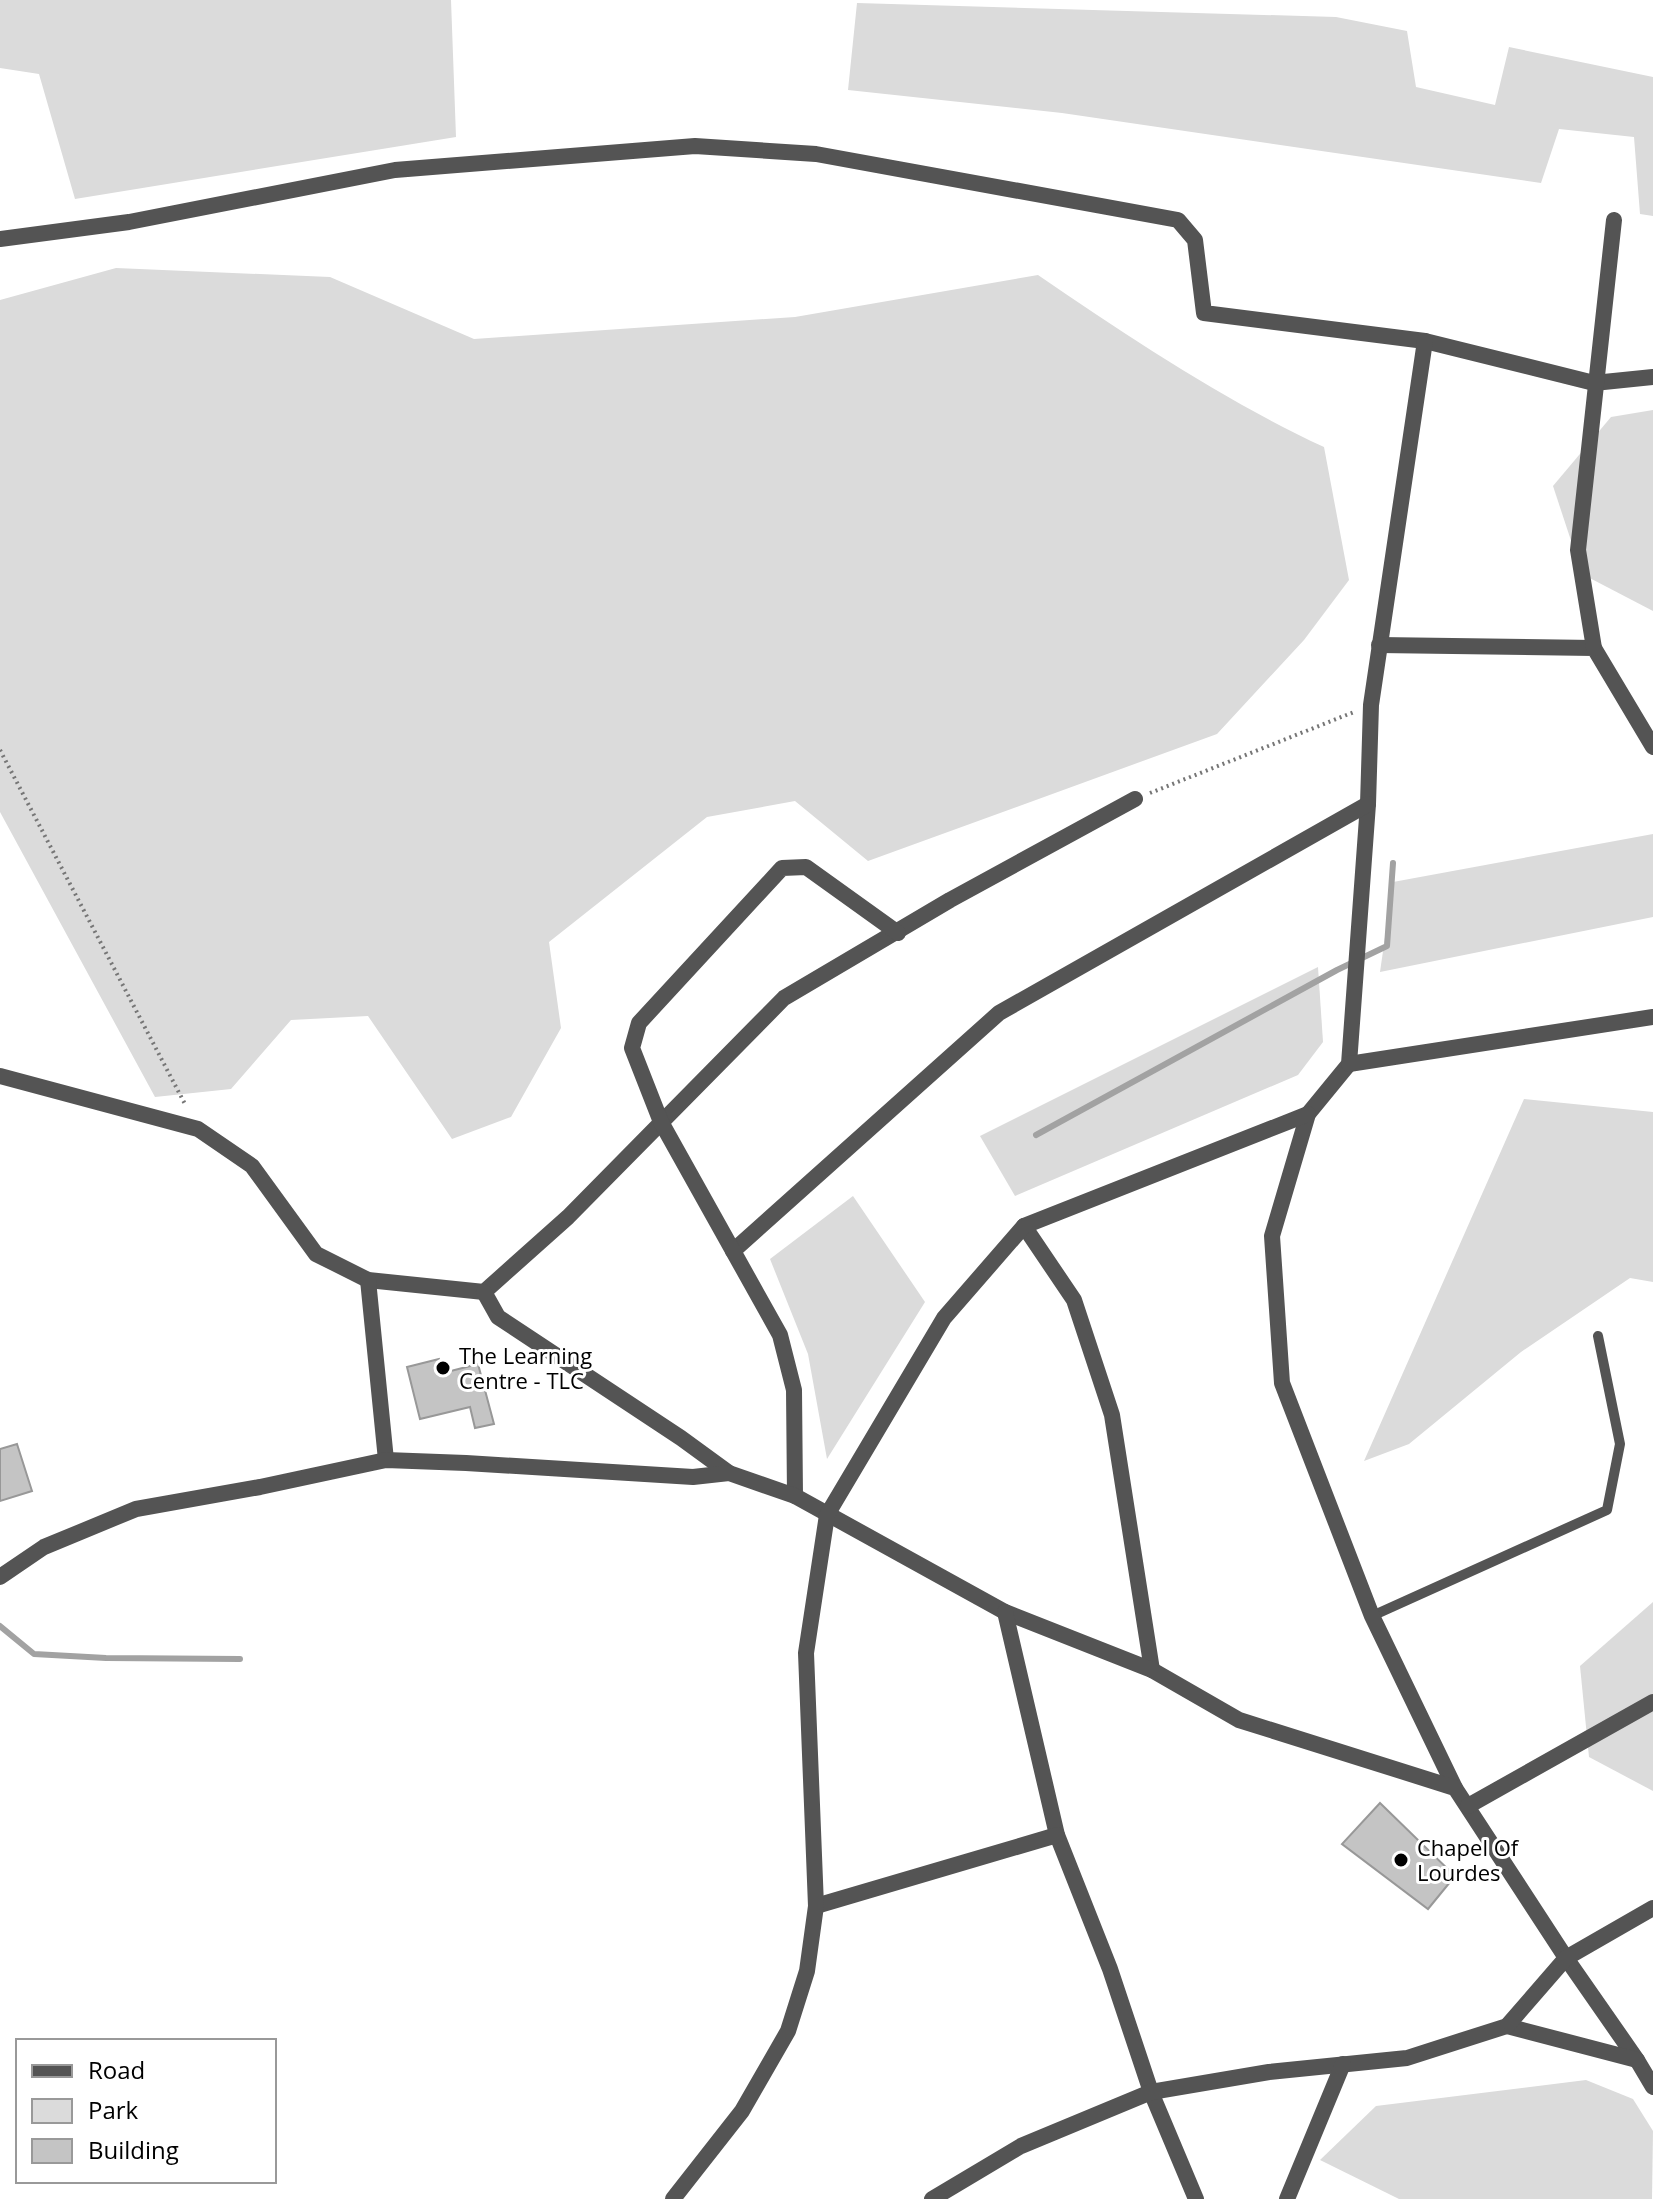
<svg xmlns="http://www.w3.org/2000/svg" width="1653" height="2199" font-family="'Open Sans',sans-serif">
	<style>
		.green { fill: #dbdbdb }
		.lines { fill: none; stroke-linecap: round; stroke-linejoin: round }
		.stream { stroke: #a2a2a2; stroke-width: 6 }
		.building { fill: #c4c4c4; stroke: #989898; stroke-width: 2 }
		.path { stroke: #767676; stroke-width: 4; stroke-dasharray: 2 4; stroke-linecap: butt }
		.service { stroke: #545454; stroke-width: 10 }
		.minor { stroke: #545454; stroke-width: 16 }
		.poi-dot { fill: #000; stroke: #fff; stroke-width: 3 }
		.labels { text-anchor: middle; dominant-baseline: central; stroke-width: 6; stroke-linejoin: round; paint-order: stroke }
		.poi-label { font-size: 22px; fill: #000; stroke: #fff; text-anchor: start }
	</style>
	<rect width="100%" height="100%" fill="#fff"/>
	<g class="green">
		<polygon points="0,0 451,0 456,137 75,199 39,74 0,68"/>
		<polygon points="857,3 1336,17 1407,31 1416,87 1495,105 1509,47 1653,77 1653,216 1640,214 1634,137 1559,129 1541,183 1062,113 848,90"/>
		<path d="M116 268 330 277 474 339 795 317 1038 275C1130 338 1223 400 1324 447L1349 580 1304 640 1217 734 868 861 795 801 707 817 549 942 561 1028 511 1117 452 1139 368 1016 291 1020 231 1089 155 1097 0 812V300Z"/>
		<polygon points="1653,410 1653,611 1582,574 1553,486 1611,417"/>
		<polygon points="1653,834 1653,917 1380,972 1393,882"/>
		<polygon points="1318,967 1323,1042 1298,1075 1015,1196 980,1136"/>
		<polygon points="1524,1099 1653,1112 1653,1282 1630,1278 1521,1352 1409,1444 1364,1461"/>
		<polygon points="853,1196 925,1302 827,1459 808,1354 770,1259"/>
		<polygon points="1653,1602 1653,1791 1589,1757 1580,1666"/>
		<polygon points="1586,2080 1633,2099 1653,2131 1652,2199 1399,2199 1320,2160 1376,2106"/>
	</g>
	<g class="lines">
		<g class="stream">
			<polyline points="1036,1135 1337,970 1387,946 1393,863"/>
			<polyline points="0,1626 34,1654 106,1658 240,1659"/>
		</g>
	</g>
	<g class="building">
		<polygon points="439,1359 443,1373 478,1364 494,1424 475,1428 470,1407 420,1419 407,1367"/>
		<polygon points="17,1444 32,1491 0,1501 0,1449"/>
		<polygon points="1380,1803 1455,1876 1428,1909 1342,1844"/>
	</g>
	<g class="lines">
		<g class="path">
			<polyline points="0,750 186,1106"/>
			<polyline points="1150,793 1354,712"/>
		</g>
		<polyline class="service" points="1372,1616 1607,1510 1620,1444 1598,1336"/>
		<g class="minor">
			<polyline points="0,239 129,222 395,170 695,146 816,154 1178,220 1195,240 1204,313 1425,341 1594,383 1653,377"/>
			<polyline points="1425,341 1371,705 1368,804 1349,1064 1308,1114 1272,1236 1282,1383 1372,1616 1455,1788"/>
			<polyline points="1379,645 1594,648 1653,747"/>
			<polyline points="1594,648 1578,550 1614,220"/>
			<polyline points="1349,1064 1653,1017"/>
			<polyline points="0,1076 198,1129 252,1166 316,1254 368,1280 484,1292 568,1217 784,998 950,900 1135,799"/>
			<polyline points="1024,1226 1074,1300 1112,1415 1152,1670"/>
			<polyline points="733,1251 999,1013 1368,804"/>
			<polyline points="368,1280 386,1460"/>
			<polyline points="484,1292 498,1317 681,1438 729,1473"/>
			<polyline points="795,1496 794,1390 780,1335 661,1122 632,1048 639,1023 782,868 806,867 898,933"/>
			<polyline points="0,1577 44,1547 136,1509 260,1487 386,1460 466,1463 693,1477 729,1473 795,1496 1005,1612 1152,1670 1239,1720 1455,1788 1566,1958 1637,2060 1653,2087"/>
			<polyline points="1005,1612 1057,1835 1110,1969 1151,2092 1196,2199"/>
			<polyline points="1468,1806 1653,1702"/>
			<polyline points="816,1906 1057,1835"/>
			<polyline points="1507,2026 1637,2060"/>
			<polyline points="673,2199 742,2111 788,2031 807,1971 816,1906 806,1653 827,1515 944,1318 1024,1226 1308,1114"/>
			<polyline points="932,2199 1021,2146 1151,2092 1269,2072 1407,2058 1507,2026 1566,1958 1653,1908"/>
			<polyline points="1287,2199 1343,2064"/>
		</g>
	</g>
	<g class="poi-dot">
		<circle cx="443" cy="1368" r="8"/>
		<circle cx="1401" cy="1860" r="8"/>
	</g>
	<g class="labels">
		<g class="poi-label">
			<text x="459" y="1355">The Learning<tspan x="459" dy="25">Centre - TLC</tspan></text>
			<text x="1417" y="1847">Chapel Of<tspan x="1417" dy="25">Lourdes</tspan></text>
		</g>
	</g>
	<rect x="16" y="2039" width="260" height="144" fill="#ffffff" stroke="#999999" stroke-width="2"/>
	<rect x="32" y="2065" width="40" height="12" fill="#545454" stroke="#999999" stroke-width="2"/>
	<text x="88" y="2079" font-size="24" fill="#000000">Road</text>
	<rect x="32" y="2099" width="40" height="24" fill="#dbdbdb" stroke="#999999" stroke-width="2"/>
	<text x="88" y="2119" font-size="24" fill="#000000">Park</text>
	<rect x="32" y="2139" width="40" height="24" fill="#c4c4c4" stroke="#999999" stroke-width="2"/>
	<text x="88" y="2159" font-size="24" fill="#000000">Building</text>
</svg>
